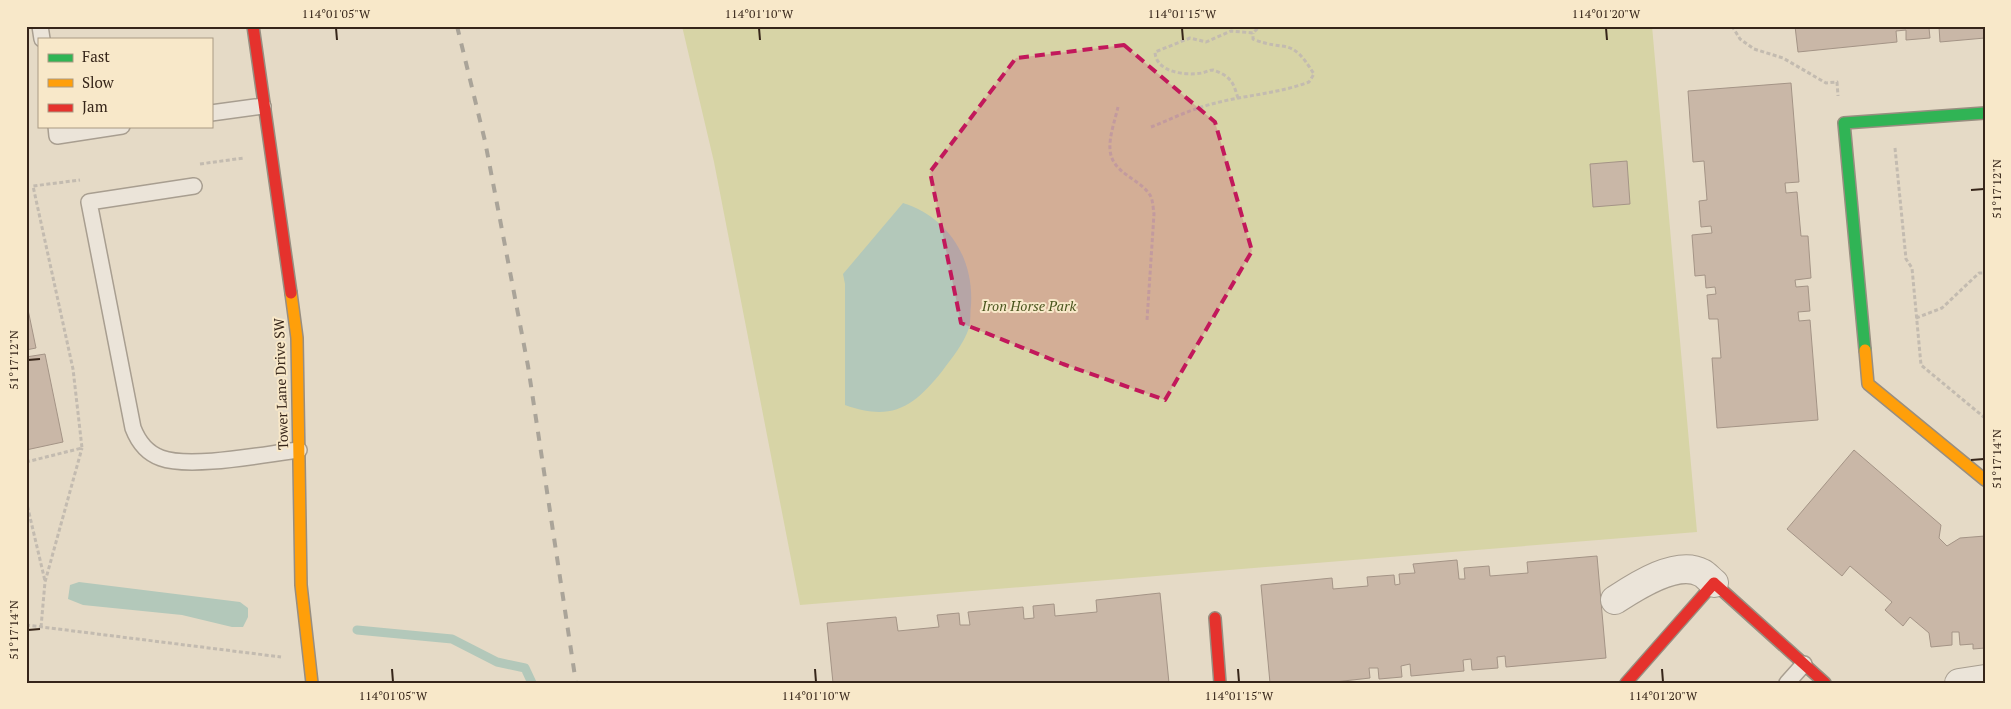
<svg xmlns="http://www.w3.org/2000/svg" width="2011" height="709" font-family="'PT Serif',serif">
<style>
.green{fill:#d7d4a6}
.water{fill:#b3c8ba}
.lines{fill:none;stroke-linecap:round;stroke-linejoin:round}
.stream{stroke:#b3c8ba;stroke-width:9}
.building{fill:#c9b7a7;stroke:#a49486}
.lane-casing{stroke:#a89e90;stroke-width:18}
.street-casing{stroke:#a89e90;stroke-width:30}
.fast-casing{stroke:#988e80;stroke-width:14}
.slow-casing{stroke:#988e80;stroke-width:14}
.jam-casing{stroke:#988e80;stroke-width:14}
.path{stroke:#c3bbb0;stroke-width:3;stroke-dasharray:4 2.5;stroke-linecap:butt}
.lane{stroke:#ebe4d9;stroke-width:15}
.street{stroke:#ebe4d9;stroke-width:28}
.fast{stroke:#30b455;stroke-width:11}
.slow{stroke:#ff9f0a;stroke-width:11}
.jam{stroke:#e5322d;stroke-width:11}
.rail{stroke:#aaa499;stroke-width:4;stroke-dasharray:9 9;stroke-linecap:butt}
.marked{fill:#c2185b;fill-opacity:0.2;stroke:#c2185b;stroke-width:4;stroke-dasharray:10 6;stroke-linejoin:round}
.ticks{fill:none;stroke:#362519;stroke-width:2}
.labels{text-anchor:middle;stroke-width:4;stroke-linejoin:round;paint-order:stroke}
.park-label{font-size:14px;font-style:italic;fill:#4a551e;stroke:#f8e8c9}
.street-label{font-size:14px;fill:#362519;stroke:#f8e8c9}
.neatline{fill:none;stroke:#362519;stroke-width:2}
.ticks-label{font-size:12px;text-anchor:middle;fill:#362519}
</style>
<rect width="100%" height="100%" fill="#e5dac6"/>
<path class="green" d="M682,26H1652L1697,532L800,605L714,162Z"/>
<path class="water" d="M903,203C948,217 974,258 971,305C970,312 971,321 969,328C964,343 952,358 943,370C914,407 892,422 845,405V284L843,274Z
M79,582L240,602L248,608V617L243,627H232L182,615L83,605L68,599L70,585Z"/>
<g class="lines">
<path class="stream" d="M357,630L452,639L497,662L525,668L532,683"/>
</g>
<path class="building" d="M1795,26H1985V38L1940,42L1939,27L1929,28L1930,38L1906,40V30L1896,31L1897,42L1798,52Z
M1791,83L1799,182L1785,183L1786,193L1797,192L1801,236H1808L1811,278L1795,280L1796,287L1808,286L1810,311L1798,312L1799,321L1810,320L1818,420L1717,428L1712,358H1721L1718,319H1709L1707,295L1716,294L1715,287L1706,288L1705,275L1695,276L1692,235L1712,233L1711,226L1701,227L1699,201L1707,200L1704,161L1693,162L1688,91Z
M1627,161L1630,204L1593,207L1590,164Z
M26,300L36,348L26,350Z
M45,354L63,442L26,450V357Z
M1854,450L1941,525L1939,538L1947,546L1960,538L1985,536V648L1973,649V644L1960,645L1959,632H1952V645L1931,647L1929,633L1910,617L1903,626L1885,610L1892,602L1850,566L1842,576L1787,529Z
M1597,556L1606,658L1506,667L1505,656L1497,657L1498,668L1472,670L1471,659L1463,660L1464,671L1411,676L1410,664L1401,666L1402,677L1379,679L1378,668H1369L1370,678L1326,683H1270L1261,585L1332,578L1333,589L1368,586L1367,577L1394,575L1395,585L1400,584L1399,574L1415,573L1413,564L1457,560L1459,579H1465L1464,568L1489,566L1490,576L1528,573L1527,562Z
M1160,593L1169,683H833L827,623L896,617L898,631L939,627L937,615L959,613L960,625H970L968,612L1023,607L1024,619L1034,618L1033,606L1054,604L1055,616L1097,612L1096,600Z"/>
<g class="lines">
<defs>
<path id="lane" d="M40,26L42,39
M211,113L263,106
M56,126L57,136L122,126
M194,186L89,202L133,428C138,441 147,453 161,458C191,469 265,454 299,450
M1787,683L1804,664"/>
<path id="street" d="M1615,600C1635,587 1677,559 1702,573C1706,575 1710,580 1714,583
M1959,683L1985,679"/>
<path id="fast" d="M1865,350L1844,123L1985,113"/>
<path id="slow" d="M291,293L297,338L301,585L312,683
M1865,350L1868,384L1985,480"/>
<path id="jam" d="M253,26L291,293
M1215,618L1220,683
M1626,683L1714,583L1825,683"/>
</defs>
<use href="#lane" class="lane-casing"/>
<use href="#street" class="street-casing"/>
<use href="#fast" class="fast-casing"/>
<use href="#slow" class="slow-casing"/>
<use href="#jam" class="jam-casing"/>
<path class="path" d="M1732,26L1740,39L1754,49L1783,58L1826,83L1837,82L1838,96
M1238,98C1236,92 1234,84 1230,80C1226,75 1219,72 1213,70C1209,70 1206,72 1202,73C1184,76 1156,72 1155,52L1190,38L1206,42L1231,31L1253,33L1260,26
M1118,107C1115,120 1109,137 1110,149C1111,173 1139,178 1150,195C1153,200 1153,208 1154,214L1147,320
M1151,127C1169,120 1187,111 1205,106C1240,95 1274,95 1309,82L1314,74C1290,35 1287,53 1253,39V33
M1895,148L1906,259L1912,268L1921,365L1985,418
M200,164L244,158
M1916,318L1942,308L1979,273H1985
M26,462L82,448L73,369L33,186L80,180
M26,500L45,581
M26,625L281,657
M41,627L45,582L82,448"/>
<use href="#lane" class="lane"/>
<use href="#street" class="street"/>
<use href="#fast" class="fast"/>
<use href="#slow" class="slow"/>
<use href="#jam" class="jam"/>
<path class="rail" d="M457,26L485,141L528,366L576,683"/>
</g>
<path class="marked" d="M1124,45L1215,122L1252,251L1165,400L1063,364L961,323L930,172L1016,58Z"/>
<path class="ticks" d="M336,28L337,40M759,28L760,40M1182,28L1183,40M1606,28L1607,40M1971,190L1984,189M28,360L40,359M1971,460L1984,459M28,630L40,629M392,669L393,682M815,669L816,682M1238,669L1239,682M1662,669L1663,682"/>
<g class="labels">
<g class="park-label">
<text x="1029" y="311">Iron Horse Park</text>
</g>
<g class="street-label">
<text transform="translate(281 384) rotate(-92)" y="5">Tower Lane Drive SW</text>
</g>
</g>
<rect width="2011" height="709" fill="none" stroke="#f8e8c9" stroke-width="55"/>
<rect x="38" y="38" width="175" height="90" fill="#f8e8c9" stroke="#aa9a83"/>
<rect x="48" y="54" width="25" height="8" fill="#30b455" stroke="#aa9a83"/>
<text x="82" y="62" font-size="15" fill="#362519">Fast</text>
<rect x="48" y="79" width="25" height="8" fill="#ff9f0a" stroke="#aa9a83"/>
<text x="82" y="88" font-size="15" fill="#362519">Slow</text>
<rect x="48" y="104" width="25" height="8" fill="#e5322d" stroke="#aa9a83"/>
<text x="82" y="112" font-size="15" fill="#362519">Jam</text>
<rect x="28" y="28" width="1956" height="654" class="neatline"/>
<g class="ticks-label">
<text x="336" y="18">114°01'05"W</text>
<text x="759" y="18">114°01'10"W</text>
<text x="1182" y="18">114°01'15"W</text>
<text x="1606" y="18">114°01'20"W</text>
<text transform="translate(1997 189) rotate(-90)" y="4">51°17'12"N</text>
<text transform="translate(14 360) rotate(-90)" y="4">51°17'12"N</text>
<text transform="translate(1997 459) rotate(-90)" y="4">51°17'14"N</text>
<text transform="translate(14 630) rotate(-90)" y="4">51°17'14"N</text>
<text x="393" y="700">114°01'05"W</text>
<text x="816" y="700">114°01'10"W</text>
<text x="1239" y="700">114°01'15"W</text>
<text x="1663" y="700">114°01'20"W</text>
</g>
</svg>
